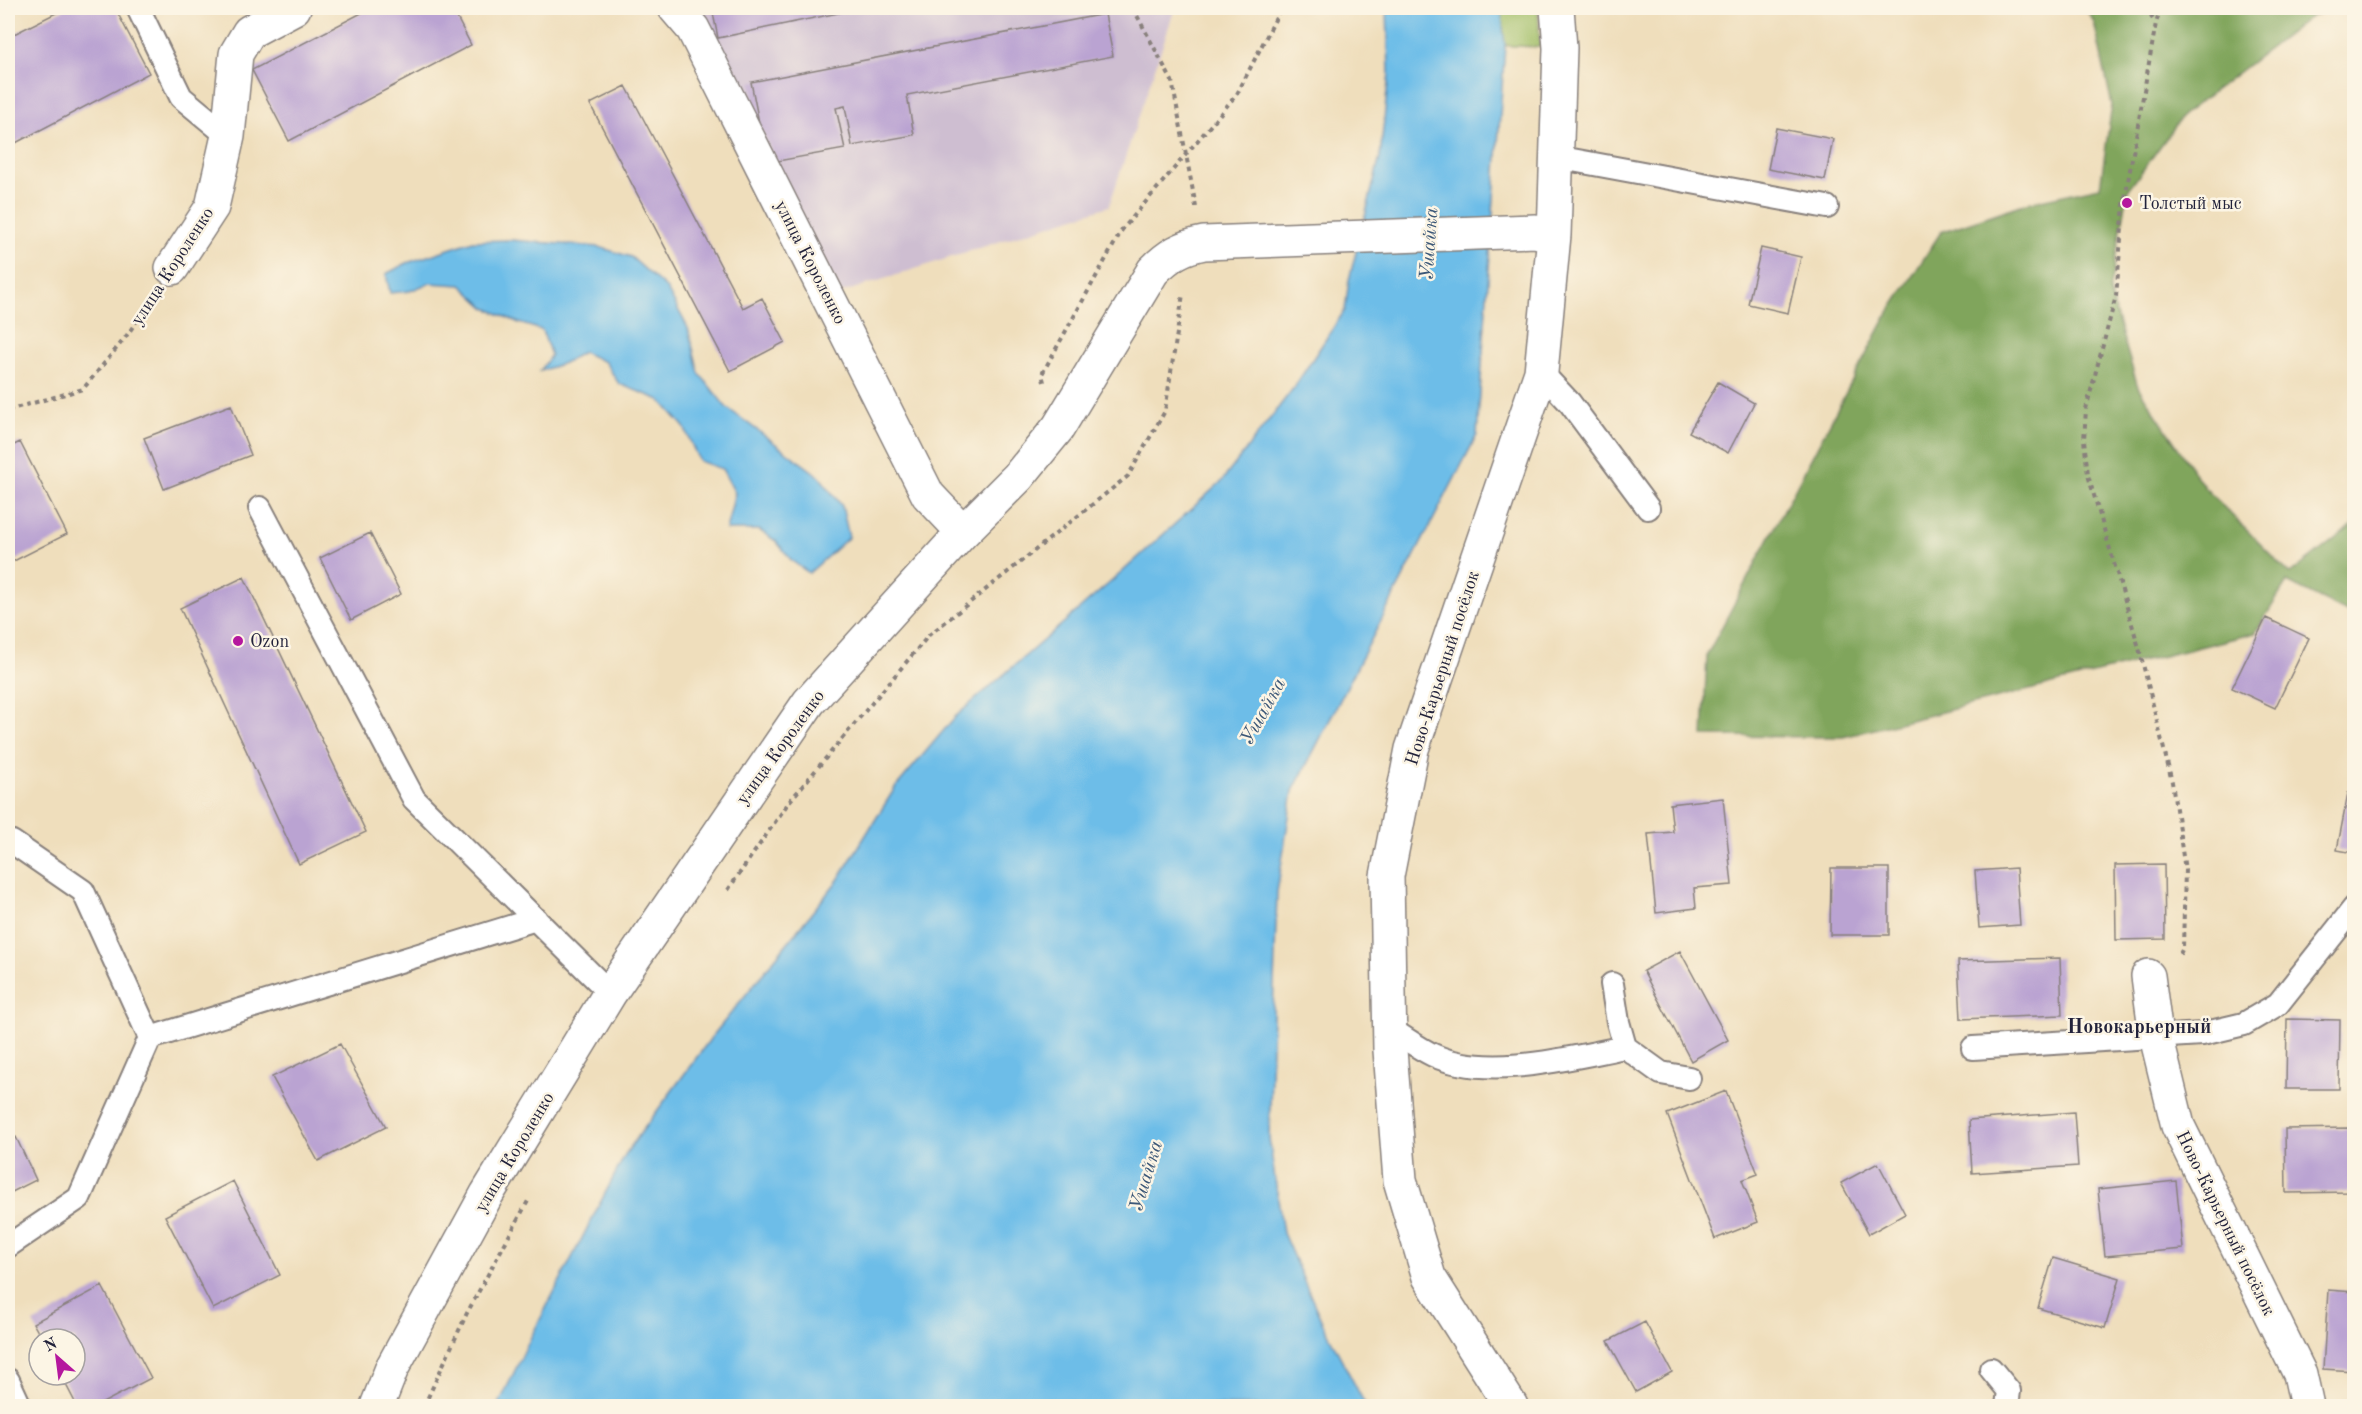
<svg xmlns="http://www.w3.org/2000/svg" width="2362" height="1414" font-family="'Old Standard TT',serif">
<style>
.industrial{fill:#cebed1}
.green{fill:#a0be66;stroke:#617050;stroke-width:1.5}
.forest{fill:#80a55b;stroke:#51644b;stroke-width:1.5}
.water{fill:#6dbde8;stroke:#487092;stroke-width:1.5}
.building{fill:#baa3d2}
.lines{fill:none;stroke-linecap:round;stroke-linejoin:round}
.lane-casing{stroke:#88807c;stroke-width:26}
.street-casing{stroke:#88807c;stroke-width:36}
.path{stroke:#88807c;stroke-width:4;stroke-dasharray:4.5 4.5;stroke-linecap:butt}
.lane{stroke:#fff;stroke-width:22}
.street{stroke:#fff;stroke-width:33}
.poi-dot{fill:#b5179e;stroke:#fcf5e5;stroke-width:2}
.labels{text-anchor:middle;stroke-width:5;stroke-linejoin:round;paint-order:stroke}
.poi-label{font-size:18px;fill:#22223b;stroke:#fcf5e5;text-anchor:start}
.street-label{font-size:18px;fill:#22223b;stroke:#fcf5e5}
.water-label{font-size:20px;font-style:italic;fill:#3c5878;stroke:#fcf5e5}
.neighbourhood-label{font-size:20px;font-weight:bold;fill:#22223b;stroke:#fcf5e5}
</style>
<rect width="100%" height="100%" fill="#fcf5e5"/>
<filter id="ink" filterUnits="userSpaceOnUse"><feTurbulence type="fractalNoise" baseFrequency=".0167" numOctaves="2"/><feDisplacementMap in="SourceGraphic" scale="12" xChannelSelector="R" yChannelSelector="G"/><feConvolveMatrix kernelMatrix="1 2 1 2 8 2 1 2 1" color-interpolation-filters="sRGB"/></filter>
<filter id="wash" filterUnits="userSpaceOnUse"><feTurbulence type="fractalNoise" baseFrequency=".008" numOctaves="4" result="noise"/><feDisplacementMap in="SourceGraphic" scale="24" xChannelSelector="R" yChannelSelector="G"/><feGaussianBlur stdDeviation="1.35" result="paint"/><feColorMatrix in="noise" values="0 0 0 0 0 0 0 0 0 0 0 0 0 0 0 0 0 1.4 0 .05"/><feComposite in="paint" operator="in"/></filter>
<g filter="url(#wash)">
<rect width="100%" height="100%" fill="#efdebc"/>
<path class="industrial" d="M683,8H1175L1109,206L841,293Z"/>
<path class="green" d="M1487,8H1538L1540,47L1492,45Z"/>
<path class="forest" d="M2085,8H2330L2309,18L2183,115L2129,189L2109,291L2138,387L2204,487L2290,574L2354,524V619L2351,614L2287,582L2255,633L1843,737L1703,736L1707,655L1886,317L1941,232L2027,203L2100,187L2112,105L2094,22Z"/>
<path class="water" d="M1387,8H1501L1505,46L1477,435L1293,791L1277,892L1269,1138L1283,1233L1322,1322L1366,1406H498L531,1337L626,1153L711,1038L838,880L895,788L955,717L1121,573L1222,481L1295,386L1345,310L1349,280L1380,157L1389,73Z
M511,240L599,247L631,257L667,289L688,328L699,373L726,407L819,476L842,506L849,537L809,573L792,561L776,541L759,530H726L735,493L722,469L699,461L684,427L660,400L619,384L605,362L583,352L564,363L540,371L551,355L542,330L519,323L486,308L461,285L429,283L410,291L390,293L386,274L407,263L473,241Z"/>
<g id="blocks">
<path class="building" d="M66,8H115L149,73L8,147V37Z
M371,8H452L471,45L289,141L252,70Z
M712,8H858V9L718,38Z
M1105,14L1113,56L907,95L914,135L852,146L845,106L836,108L845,149L778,161L759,123L751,82Z
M626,86L743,308L762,298L785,342L730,371L590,104Z
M1776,128L1833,139L1825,180L1768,169Z
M1761,248L1801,257L1788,313L1748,304Z
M1718,382L1754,403L1728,453L1689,432Z
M231,405L251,455L164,489L144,438Z
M20,442L67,534L8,564V448Z
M370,533L401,594L351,620L320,558Z
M244,577L366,832L299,864L180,608Z
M2266,618L2309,638L2275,708L2232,688Z
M2348,793L2354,794V853L2337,850Z
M1723,798L1732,885L1694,888L1696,908L1656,913L1648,834L1673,832L1670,804Z
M2164,864L2165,939L2116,940L2115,865Z
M1831,868H1889V935H1830Z
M2016,868L2020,925L1979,928L1975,871Z
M1680,951L1728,1040L1691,1061L1643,971Z
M2060,958L2062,1015L1961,1019L1958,961Z
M2287,1019L2340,1020L2339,1089H2286Z
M340,1044L386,1127L318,1161L272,1077Z
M1726,1091L1758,1174L1742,1180L1758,1222L1715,1239L1667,1114Z
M2074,1112L2078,1166L1972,1173L1969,1120Z
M2351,1128L2352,1192L2286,1193L2285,1129Z
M16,1137L36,1180L8,1194V1141Z
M1878,1163L1905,1214L1869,1234L1841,1183Z
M233,1181L280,1275L213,1309L165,1216Z
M2176,1181L2183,1249L2105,1256L2098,1189Z
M2053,1258L2120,1278L2105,1328L2038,1308Z
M102,1286L151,1378L97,1406H77L61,1375H75V1339H42L33,1323Z
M2328,1290L2354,1292V1371L2323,1369Z
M1645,1322L1672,1372L1636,1392L1608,1341Z"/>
</g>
</g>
<g filter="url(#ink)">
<use href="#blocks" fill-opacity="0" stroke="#88807c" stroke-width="1.5"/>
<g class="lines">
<defs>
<path id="lane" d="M138,8L181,97L228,136
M1556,157L1827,207
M1541,372L1570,403L1648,508
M260,508L414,799L610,993
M8,844L12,842L83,891L150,1038L536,919
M1612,984L1618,1022L1625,1047L1661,1073L1689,1078
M1390,1029C1404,1037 1418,1048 1433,1055C1487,1080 1570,1058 1625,1047
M1973,1048L2202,1034L2244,1024L2278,1004L2354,908
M8,1246L79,1198L150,1038
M1991,1369L2009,1391L2007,1406
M8,1380L20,1406"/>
<path id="street" d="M675,8L693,29L928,495L963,532
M172,268L212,207L228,136L236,54L249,32L294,8
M2148,976L2156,1036L2178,1126L2300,1374L2307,1406
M377,1406L392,1368L487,1194L610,993L809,702L963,532L1018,477L1058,428L1153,271C1169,255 1182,247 1204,243L1535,231L1554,235
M1511,1406L1429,1277L1400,1180L1390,1050L1387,876L1412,749L1541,372L1554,235L1560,48L1557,8"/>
</defs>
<use href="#lane" class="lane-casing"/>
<use href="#street" class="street-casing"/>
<path class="path" d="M1133,8L1172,81L1196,207
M2145,8L2155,22
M2161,8L2156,23L2124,204L2116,296L2086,409L2084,440L2088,475L2139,648L2172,782L2185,870L2183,948L2178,958
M1044,382L1042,374L1122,230L1237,94L1281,8
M8,410L83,389L125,338L153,297
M728,890L789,802L929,635L1128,476L1165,411L1183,294
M424,1406L467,1313L528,1201"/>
<use href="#lane" class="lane"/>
<use href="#street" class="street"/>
</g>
</g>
<g class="poi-dot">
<circle cx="2127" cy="203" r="6"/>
<circle cx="238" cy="641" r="6"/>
</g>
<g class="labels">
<g class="poi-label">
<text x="2139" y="209">Толстый мыс</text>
<text x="250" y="647">Ozon</text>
</g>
<g class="street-label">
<text transform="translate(811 262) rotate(63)" y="6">улица Короленко</text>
<text transform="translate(172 266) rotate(-57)" y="6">улица Короленко</text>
<text transform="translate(1442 668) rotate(-72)" y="6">Ново-Карьерный посёлок</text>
<text transform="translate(780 747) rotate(-54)" y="6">улица Короленко</text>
<text transform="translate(514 1152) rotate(-59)" y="6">улица Короленко</text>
<text transform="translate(2226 1223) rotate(64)" y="6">Ново-Карьерный посёлок</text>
</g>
<g class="water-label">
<text transform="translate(1428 244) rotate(-86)" y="7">Ушайка</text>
<text transform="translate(1262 711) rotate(-61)" y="7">Ушайка</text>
<text transform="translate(1145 1176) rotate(-73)" y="7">Ушайка</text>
</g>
<g class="neighbourhood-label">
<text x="2139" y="1033">Новокарьерный</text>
</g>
</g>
<rect width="2362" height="1414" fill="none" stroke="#fcf5e5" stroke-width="30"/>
<g transform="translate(57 1357) rotate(332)"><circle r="28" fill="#fcf5e5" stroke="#a5a1a1" stroke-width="1.5"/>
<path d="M0-4.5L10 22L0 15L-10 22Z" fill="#b5179e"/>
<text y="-9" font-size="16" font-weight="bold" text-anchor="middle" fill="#22223b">N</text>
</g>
</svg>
